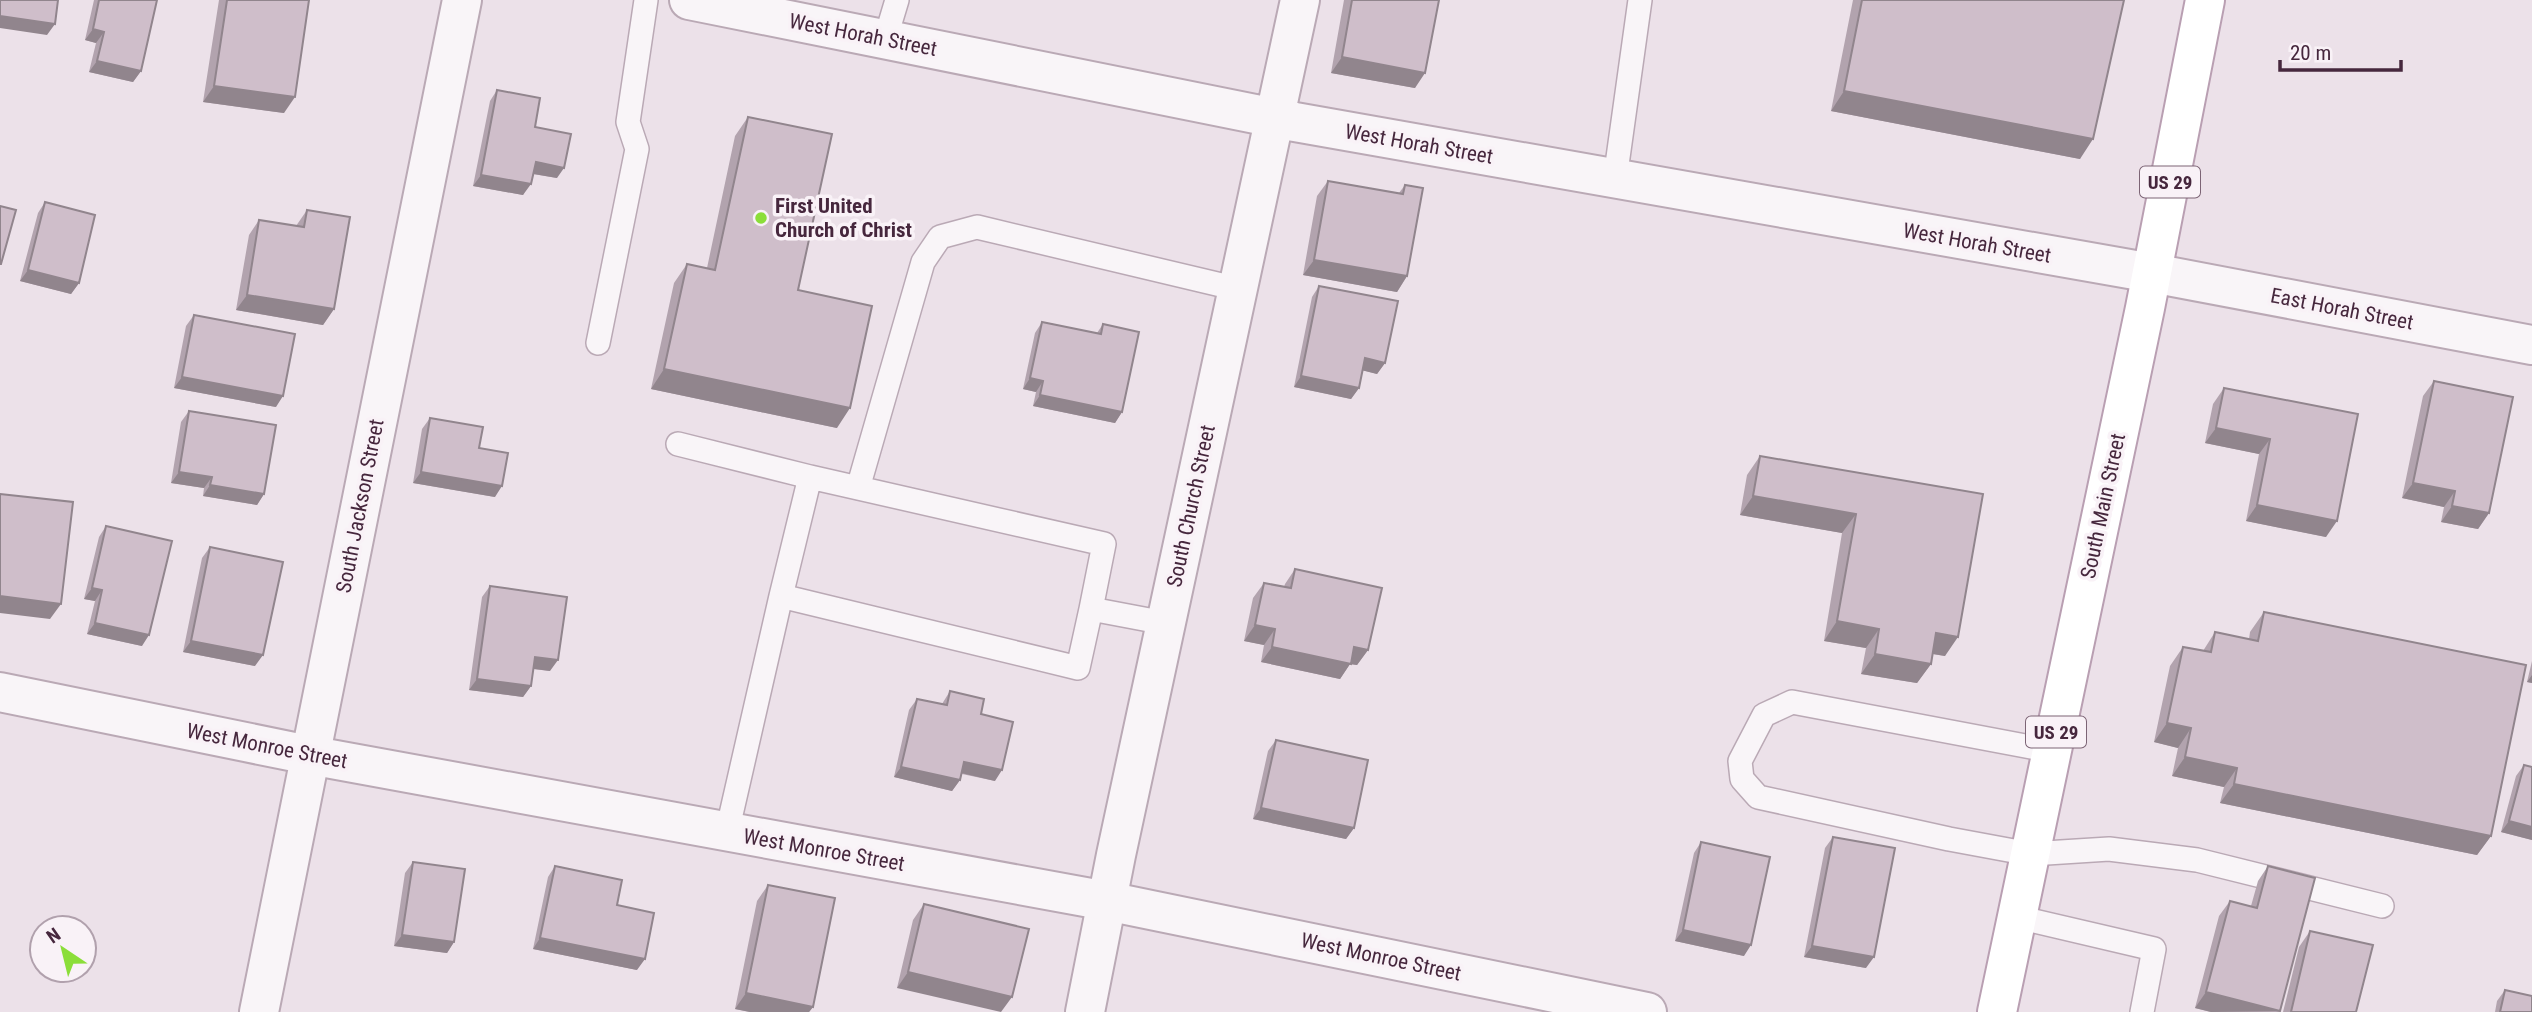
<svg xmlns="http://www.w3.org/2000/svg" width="2532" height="1012" font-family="'Roboto Condensed',sans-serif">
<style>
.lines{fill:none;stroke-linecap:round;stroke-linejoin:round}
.service-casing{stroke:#baa9b5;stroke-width:26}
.minor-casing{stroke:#baa9b5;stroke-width:42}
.tertiary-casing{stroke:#baa9b5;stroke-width:42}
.primary-casing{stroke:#b99fb2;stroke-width:42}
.service{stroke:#f9f5f8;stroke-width:23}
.minor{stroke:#f9f5f8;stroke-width:38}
.tertiary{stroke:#f9f5f8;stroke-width:38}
.primary{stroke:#fff;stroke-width:38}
.wall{fill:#b2a3ae}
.shaded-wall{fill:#91858d}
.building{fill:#cfbeca;stroke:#91858d;stroke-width:2}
.poi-dot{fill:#8bde39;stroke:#f9f2f7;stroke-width:2.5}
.labels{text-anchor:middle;stroke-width:7;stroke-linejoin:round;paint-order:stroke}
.shield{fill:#f9f2f7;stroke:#7c6475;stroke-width:2}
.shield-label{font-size:19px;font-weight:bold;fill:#46273d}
.street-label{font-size:21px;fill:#46273d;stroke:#f9f2f7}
.poi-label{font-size:21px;font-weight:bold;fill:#46273d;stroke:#f9f2f7;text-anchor:start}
</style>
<rect width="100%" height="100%" fill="#ece1e9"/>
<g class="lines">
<defs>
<path id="service" d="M885,40L897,0
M1615,179L1640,0
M598,343L637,149L628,122L646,0
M678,444L810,477
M858,488L923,262L940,237L977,227L1238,289
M781,596L810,477L1104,544L1091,609
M2052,751L1792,702L1764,715L1740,761L1742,779L1758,797L1949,839L2030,854L2109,849L2197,860L2382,906
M727,832L781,596L1078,668L1091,609L1165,623
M2017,917L2154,949L2142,1012"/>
<path id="minor" d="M689,0L1295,122L2152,273L2532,345
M259,1012L462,0
M1085,1012L1116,855L1300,0"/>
<path id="tertiary" d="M0,692L309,755L1107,901L1647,1012"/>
<path id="primary" d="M1997,1012L2145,308L2205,0"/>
</defs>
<use href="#service" class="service-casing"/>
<use href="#minor" class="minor-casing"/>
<use href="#tertiary" class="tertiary-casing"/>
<use href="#primary" class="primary-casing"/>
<use href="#service" class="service"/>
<use href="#minor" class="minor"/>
<use href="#tertiary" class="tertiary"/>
<use href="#primary" class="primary"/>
</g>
<path class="wall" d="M94,0H157L141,71L133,82L89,72L96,43L85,40Z
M219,0H309L284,113L203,102Z
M1344,0H1439L1415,88L1331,73Z
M1853,0H2124L2080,159L1831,111Z
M497,90L535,127L557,178L533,174L523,195L473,186L490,101Z
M748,117L798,290L837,428L651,389L674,283L687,264L707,268L735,136Z
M1328,181L1399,193L1405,185L1407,276L1397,292L1303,275L1317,196Z
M45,202L79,283L71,294L20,281L38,213Z
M307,210L334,309L323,325L236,310L249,235L259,220L296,226Z
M1319,286L1385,363L1377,374L1362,370L1359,388L1351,399L1294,387L1312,297Z
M194,315L276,407L174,388L186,326Z
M1042,322L1097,333L1103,324L1122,412L1115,423L1033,406L1036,392L1023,389L1035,333Z
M2434,381L2489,513L2478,529L2441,522L2444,507L2402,498L2423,396Z
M2224,388L2358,414L2326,537L2246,521L2259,454L2205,443L2213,404Z
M189,411L264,494L257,505L203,496L204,488L171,483L181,422Z
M430,418L479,448L495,497L413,483L422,429Z
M1760,456L1983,494L1945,656L1932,654L1931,664L1917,683L1861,674L1866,648L1824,641L1842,533L1740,515L1747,475Z
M106,526L142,646L87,634L95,601L84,599L99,537Z
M210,547L255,666L183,652L202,558Z
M1295,569L1368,650L1357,665L1350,664L1340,679L1261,662L1264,645L1244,641L1253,598L1264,583L1284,587L1285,584Z
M490,586L550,671L533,669L531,686L523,697L469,690L482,597Z
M2264,612L2491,836L2477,855L2220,803L2224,787L2172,776L2178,748L2154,742L2170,666L2183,647L2203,651L2215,632L2249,639L2250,632Z
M2532,661V683L2527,682Z
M950,691L981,714L995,781L962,774L960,780L952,791L894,777L909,710L917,699L942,704Z
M1276,740L1354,828L1346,839L1253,819L1268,751Z
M2524,765L2532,840L2501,832L2516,776Z
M1833,837L1866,968L1804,957L1825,848Z
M1701,842L1744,956L1675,941L1694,853Z
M413,862L454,942L447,953L394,946L405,873Z
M555,866L637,970L533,949L548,877Z
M2268,866L2315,878L2280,1012H2211L2195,1008L2219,916L2230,901L2251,906L2258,881Z
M768,885L813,1007L809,1012H750L735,1009L757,901Z
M924,904L1012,997L897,988L913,920Z
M2310,931L2356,1012H2283L2299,947Z
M2505,990L2532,1012H2495L2497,1001Z"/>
<path class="shaded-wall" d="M0,16L55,24L47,35L0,28Z
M93,29L104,32L96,43L85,40Z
M1342,57L1425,73L1415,88L1331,73Z
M97,61L141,71L133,82L89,72Z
M214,86L295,97L284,113L203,102Z
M1844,91L2093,139L2080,159L1831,111Z
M536,162L564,168L557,178L528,173Z
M481,175L531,184L523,195L473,186Z
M1314,260L1407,276L1397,292L1303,275Z
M28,270L79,283L71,294L20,281Z
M247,295L334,309L323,325L236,310Z
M1365,358L1385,363L1377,374L1357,369Z
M664,369L850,408L837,428L651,389Z
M1301,376L1359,388L1351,399L1294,387Z
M182,377L283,396L276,407L174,388Z
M1030,378L1043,381L1036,392L1023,389Z
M1040,395L1122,412L1115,423L1033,406Z
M2216,428L2270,439L2259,454L2205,443Z
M179,472L212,477L204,488L171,483Z
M421,472L502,486L495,497L413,483Z
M2413,483L2455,491L2444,507L2402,498Z
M210,485L264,494L257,505L203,496Z
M1753,496L1856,514L1842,533L1740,515Z
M2257,505L2337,521L2326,537L2246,521Z
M2452,506L2489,513L2478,529L2441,522Z
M92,588L102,590L95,601L84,599Z
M0,596L61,604L50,619L0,613Z
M1837,621L1879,629L1866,648L1824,641Z
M95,623L149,635L142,646L87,634Z
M1255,625L1275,629L1264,645L1244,641Z
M1936,633L1958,637L1945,656L1922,652Z
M191,641L263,655L255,666L183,652Z
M1272,647H1354L1368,650L1357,665L1350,664L1340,679L1261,662Z
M1875,654L1931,664L1917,683L1861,674Z
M535,657L558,660L550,671L527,668Z
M2532,675V683L2527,682Z
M477,679L531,686L523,697L469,690Z
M2167,723L2191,728L2178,748L2154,742Z
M2185,757L2237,768L2224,787L2172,776Z
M964,762L1002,770L995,781L957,772Z
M901,767L960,780L952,791L894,777Z
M2234,784L2491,836L2477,855L2220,803Z
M1261,808L1354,828L1346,839L1253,819Z
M2509,821L2532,827V840L2501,832Z
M1683,930L1751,945L1744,956L1675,941Z
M402,935L454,942L447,953L394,946Z
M540,938L645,959L637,970L533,949Z
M1812,946L1874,957L1866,968L1804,957Z
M908,972L1012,997L1001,1012L897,988Z
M2206,992L2280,1011L2211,1012L2195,1008Z
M746,993L813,1007L809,1012H750L735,1009Z"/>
<path class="building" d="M0,0H58L55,24L0,16Z
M99,0H157L141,71L97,61L104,32L93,29Z
M227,0H309L295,97L214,86Z
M1352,0H1439L1425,73L1342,57Z
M1862,0H2124L2093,139L1844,91Z
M497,90L540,98L535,127L571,134L564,168L536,162L531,184L481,175Z
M748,117L832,134L798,290L872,306L850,408L664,369L687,264L715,270Z
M1328,181L1403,194L1405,185L1423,188L1407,276L1314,260Z
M45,202L95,215L79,283L28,270Z
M0,206L16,210L1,264H0Z
M307,210L350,217L334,309L247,295L259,220L304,227Z
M1319,286L1398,301L1385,363L1365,358L1359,388L1301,376Z
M194,315L295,334L283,396L182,377Z
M1042,322L1101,334L1103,324L1139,332L1122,412L1040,395L1043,381L1030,378Z
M2434,381L2513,397L2489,513L2452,506L2455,491L2413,483Z
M2224,388L2358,414L2337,521L2257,505L2270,439L2216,428Z
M189,411L276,425L264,494L210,485L212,477L179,472Z
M430,418L483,427L479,448L508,453L502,486L421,472Z
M1760,456L1983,494L1958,637L1936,633L1931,664L1875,654L1879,629L1837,621L1856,514L1753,496Z
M0,494L73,502L61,604L0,596Z
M106,526L172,541L149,635L95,623L102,590L92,588Z
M210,547L283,562L263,655L191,641Z
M1295,569L1382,588L1368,650L1354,647L1351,664L1272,647L1275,629L1255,625L1264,583L1291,588Z
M490,586L567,597L558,660L535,657L531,686L477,679Z
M2264,612L2526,665L2491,836L2234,784L2237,768L2185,757L2191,728L2167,723L2183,647L2211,652L2215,632L2258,641Z
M950,691L984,699L981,714L1013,722L1002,770L964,762L960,780L901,767L917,699L947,705Z
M1276,740L1368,760L1354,828L1261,808Z
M2524,765L2532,767V827L2509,821Z
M1833,837L1895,848L1874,957L1812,946Z
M1701,842L1770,857L1751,945L1683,930Z
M413,862L465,869L454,942L402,935Z
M555,866L622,880L617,905L654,913L645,959L540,938Z
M2268,866L2315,878L2280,1011L2206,992L2230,901L2257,908Z
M768,885L835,898L813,1007L746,993Z
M924,904L1029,929L1012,997L908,972Z
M2310,931L2373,945L2356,1012H2291Z
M2505,990L2532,996V1012H2500Z"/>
<circle class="poi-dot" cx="761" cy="218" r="7"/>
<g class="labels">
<g class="shield">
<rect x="2140" y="166.5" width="60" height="31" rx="5"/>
<rect x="2026" y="716.5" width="60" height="31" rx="5"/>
</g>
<g class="shield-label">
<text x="2170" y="189">US 29</text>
<text x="2056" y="739">US 29</text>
</g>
<g class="street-label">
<text transform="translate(863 35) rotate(11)" y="7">West Horah Street</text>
<text transform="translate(1419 144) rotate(10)" y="7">West Horah Street</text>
<text transform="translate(1977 243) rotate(10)" y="7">West Horah Street</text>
<text transform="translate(2342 309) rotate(11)" y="7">East Horah Street</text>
<text transform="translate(360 506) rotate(-79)" y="7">South Jackson Street</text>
<text transform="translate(1191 506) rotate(-78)" y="7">South Church Street</text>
<text transform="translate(2103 506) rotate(-78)" y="7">South Main Street</text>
<text transform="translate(267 746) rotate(11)" y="7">West Monroe Street</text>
<text transform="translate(824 850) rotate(10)" y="7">West Monroe Street</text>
<text transform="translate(1381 957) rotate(12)" y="7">West Monroe Street</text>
</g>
<g class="poi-label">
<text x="775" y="213">First United<tspan x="775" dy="24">Church of Christ</tspan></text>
</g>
</g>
<g transform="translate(63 949) rotate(325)"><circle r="33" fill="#f9f2f7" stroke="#b1a1ad" stroke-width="2"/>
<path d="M0-5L12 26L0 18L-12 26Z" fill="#8bde39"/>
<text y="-10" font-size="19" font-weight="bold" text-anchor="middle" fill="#46273d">N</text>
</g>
<path d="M2280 60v10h121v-10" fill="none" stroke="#46273d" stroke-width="3.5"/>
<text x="2290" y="60" font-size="21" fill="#46273d" stroke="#f9f2f7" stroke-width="5" paint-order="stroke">20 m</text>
</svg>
